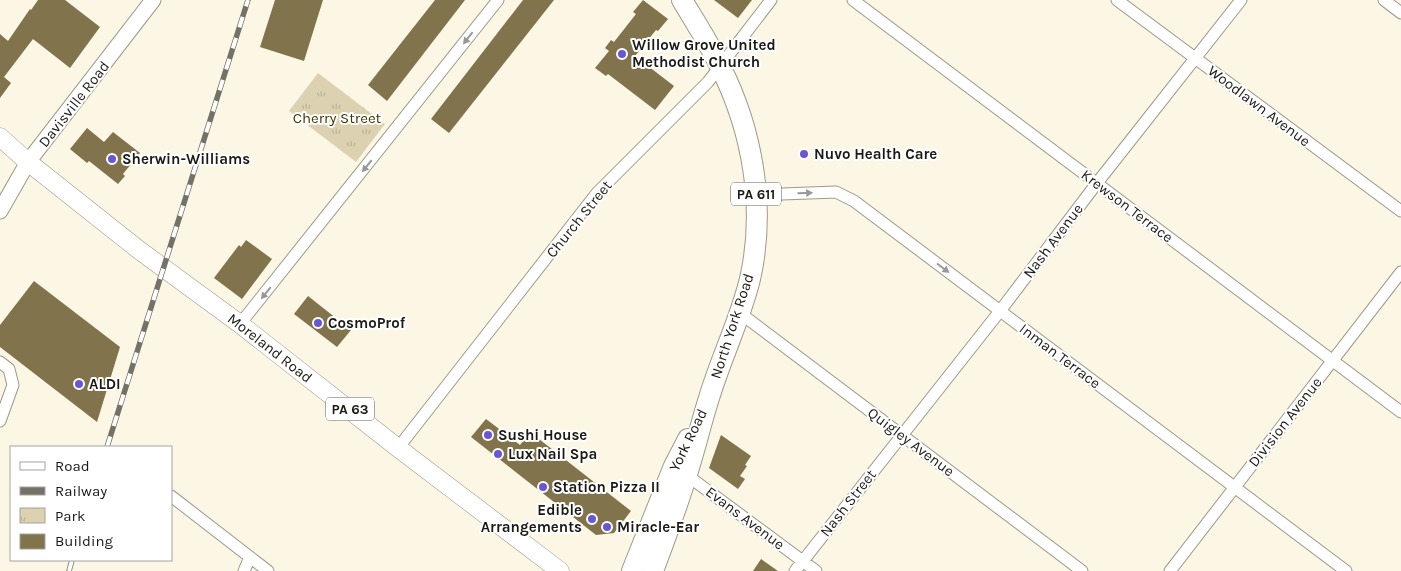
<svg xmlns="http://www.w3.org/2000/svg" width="1401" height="571" font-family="Karla,sans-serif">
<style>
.park{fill:url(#park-tufts)}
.building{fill:#81734c}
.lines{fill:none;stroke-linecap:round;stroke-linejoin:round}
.street-casing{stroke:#9e9989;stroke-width:13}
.secondary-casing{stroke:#9e9989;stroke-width:17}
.primary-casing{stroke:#9e9989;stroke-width:19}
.highway-casing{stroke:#9e9989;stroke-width:22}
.street{stroke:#fff;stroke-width:11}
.secondary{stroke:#fff;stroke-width:15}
.primary{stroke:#fff;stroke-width:18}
.highway{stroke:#fff;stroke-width:20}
.rail-casing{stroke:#757167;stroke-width:5.5}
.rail{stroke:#fff;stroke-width:4;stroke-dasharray:11;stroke-linecap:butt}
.oneway{fill:#989895}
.poi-dot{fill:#6758d1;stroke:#fff;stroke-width:2}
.labels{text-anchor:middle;stroke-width:4;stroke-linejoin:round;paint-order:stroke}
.shield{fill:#fff;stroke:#5f5e5a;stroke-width:1}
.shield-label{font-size:14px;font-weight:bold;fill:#1b1913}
.poi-label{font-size:15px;font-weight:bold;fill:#1b1913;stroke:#fff;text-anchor:start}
.street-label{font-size:15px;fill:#1b1913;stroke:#fff}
.park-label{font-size:15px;fill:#433400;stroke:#fff}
</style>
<defs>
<pattern id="park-tufts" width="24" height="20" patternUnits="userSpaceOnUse" patternTransform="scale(1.25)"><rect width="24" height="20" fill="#dcd1b0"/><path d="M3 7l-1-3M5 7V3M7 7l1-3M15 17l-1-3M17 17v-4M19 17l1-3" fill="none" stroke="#bcb396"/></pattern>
</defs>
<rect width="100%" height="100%" fill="#fcf6e5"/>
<path class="park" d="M318,73L385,124L356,162L289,111Z"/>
<path class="building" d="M38,0H65L100,27L70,68L33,39L4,77L11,83L0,98V34L8,41L30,9L31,10Z
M275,0H323L304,61L260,47Z
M435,0H465L387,101L368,85Z
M523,0H554L449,133L431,119Z
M643,0L668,19L658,31L656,30L635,56L674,86L655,110L608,74L606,76L595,68L609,51L605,48L611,40L614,42L636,14L633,12Z
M714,0H752L738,18Z
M87,128L104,142L113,132L140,153L123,174L125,176L118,184L89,161L87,163L70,149Z
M246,240L272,259L242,299L214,278L239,245L241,247Z
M34,281L120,347L97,422L0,347V325Z
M308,296L351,330L337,347L294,314Z
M486,419L520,445L530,432L631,511L614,533L596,535L471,437Z
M721,435L751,456L745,465L747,466L740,476L745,479L738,489L709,468Z
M761,559L778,571H753Z"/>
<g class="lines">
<defs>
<path id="street" d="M853,0L1401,412
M1117,0L1401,211
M1384,0L1401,13
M756,195L836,192L854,201L1346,571
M740,313L1082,571
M240,324L498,0
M0,362L9,369L13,385L0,421
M398,448L597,193L708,82L771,0
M684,473L816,571
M171,496L268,571
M244,571L250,557
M795,571L1000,311L1097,183L1241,0
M1170,571L1401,272"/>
<path id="secondary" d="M0,211L28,162L153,0"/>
<path id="primary" d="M0,137L28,162L139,250L240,324L398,448L560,571"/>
<path id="highway" d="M632,571L674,466L688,439
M653,571C665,539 677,507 687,474C695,449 701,423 709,398C721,358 740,320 750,279C766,208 753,131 720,66C709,43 695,22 682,0"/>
</defs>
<use href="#street" class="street-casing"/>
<use href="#secondary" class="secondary-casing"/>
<use href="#primary" class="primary-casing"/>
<use href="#highway" class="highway-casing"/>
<use href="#street" class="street"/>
<use href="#secondary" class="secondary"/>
<use href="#primary" class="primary"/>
<use href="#highway" class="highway"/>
<defs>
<path id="rail" d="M107,447L248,0
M69,571L72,560"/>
</defs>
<use href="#rail" class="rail-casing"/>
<use href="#rail" class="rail"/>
</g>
<defs><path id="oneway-solid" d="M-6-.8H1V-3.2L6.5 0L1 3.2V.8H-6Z" transform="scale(1.25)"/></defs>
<g class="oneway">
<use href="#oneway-solid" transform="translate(468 38) rotate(128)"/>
<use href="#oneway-solid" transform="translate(367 166) rotate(129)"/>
<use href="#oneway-solid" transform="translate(805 193) rotate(-2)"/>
<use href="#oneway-solid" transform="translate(943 268) rotate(37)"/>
<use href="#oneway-solid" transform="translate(266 293) rotate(129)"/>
</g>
<g class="poi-dot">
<circle cx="622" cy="54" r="5"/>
<circle cx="804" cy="154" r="5"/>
<circle cx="112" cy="159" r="5"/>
<circle cx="318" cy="323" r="5"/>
<circle cx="79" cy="384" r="5"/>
<circle cx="488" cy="435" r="5"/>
<circle cx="498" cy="454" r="5"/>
<circle cx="543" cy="487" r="5"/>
<circle cx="592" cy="519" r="5"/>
<circle cx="607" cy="527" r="5"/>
</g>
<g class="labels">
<g class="shield">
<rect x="731" y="182.5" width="50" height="23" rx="4"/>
<rect x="326" y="397.5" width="48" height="23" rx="4"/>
</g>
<g class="shield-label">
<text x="756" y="199">PA 611</text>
<text x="350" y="414">PA 63</text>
</g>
<g class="poi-label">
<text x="632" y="50">Willow Grove United<tspan x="632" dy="17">Methodist Church</tspan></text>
<text x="814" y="159">Nuvo Health Care</text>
<text x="122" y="164">Sherwin-Williams</text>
<text x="328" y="328">CosmoProf</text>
<text x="89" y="389">ALDI</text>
<text x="498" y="440">Sushi House</text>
<text x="508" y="459">Lux Nail Spa</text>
<text x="553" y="492">Station Pizza II</text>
<text x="582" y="515" text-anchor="end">Edible<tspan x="582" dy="17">Arrangements</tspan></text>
<text x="617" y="532">Miracle-Ear</text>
</g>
<g class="street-label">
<text transform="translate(74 104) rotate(-52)" y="5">Davisville Road</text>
<text transform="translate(1259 106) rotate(37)" y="5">Woodlawn Avenue</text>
<text transform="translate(1127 206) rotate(37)" y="5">Krewson Terrace</text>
<text transform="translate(579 219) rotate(-51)" y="5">Church Street</text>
<text transform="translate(1053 241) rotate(-53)" y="5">Nash Avenue</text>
<text transform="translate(732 326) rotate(-72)" y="5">North York Road</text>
<text transform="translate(270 348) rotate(38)" y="5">Moreland Road</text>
<text transform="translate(1060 356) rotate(37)" y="5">Inman Terrace</text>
<text transform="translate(1285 422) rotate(-52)" y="5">Division Avenue</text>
<text transform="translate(688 440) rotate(-64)" y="5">York Road</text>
<text transform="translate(911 442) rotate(37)" y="5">Quigley Avenue</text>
<text transform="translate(848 503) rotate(-52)" y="5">Nash Street</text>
<text transform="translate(745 518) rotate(37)" y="5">Evans Avenue</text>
</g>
<g class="park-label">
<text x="337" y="123">Cherry Street</text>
</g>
</g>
<rect x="10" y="446" width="162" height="115" fill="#ffffff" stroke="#a4a3a1"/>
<rect x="20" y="462" width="25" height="8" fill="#ffffff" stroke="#a4a3a1"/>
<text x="55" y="471" font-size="15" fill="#1b1913">Road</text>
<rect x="20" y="487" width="25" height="8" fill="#757167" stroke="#a4a3a1"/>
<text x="55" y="496" font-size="15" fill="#1b1913">Railway</text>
<rect x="20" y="508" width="25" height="15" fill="url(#park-tufts)" stroke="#a4a3a1"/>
<text x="55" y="521" font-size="15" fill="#1b1913">Park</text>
<rect x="20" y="534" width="25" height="15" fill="#81734c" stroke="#a4a3a1"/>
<text x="55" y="546" font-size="15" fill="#1b1913">Building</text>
</svg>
